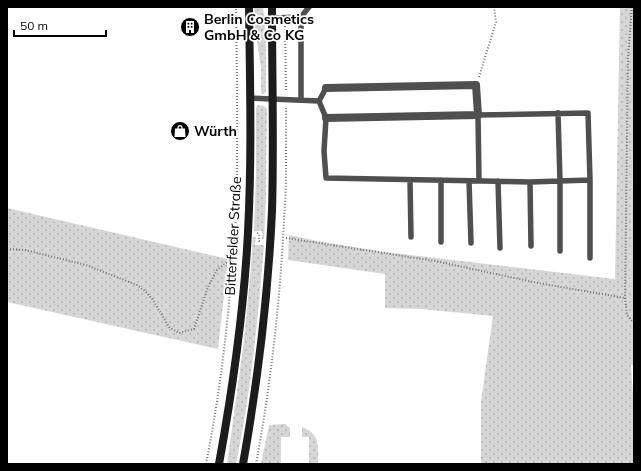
<svg xmlns="http://www.w3.org/2000/svg" width="641" height="471" font-family="Mulish,sans-serif">
<style>
.grass{fill:url(#grass-dots)}
.park{fill:#d6d6d6}
.lines{fill:none;stroke-linecap:round;stroke-linejoin:round}
.path{stroke:#717171;stroke-width:2;stroke-dasharray:1 2;stroke-linecap:butt}
.lane{stroke:#4f4f4f;stroke-width:5.5}
.street{stroke:#4f4f4f;stroke-width:8}
.secondary{stroke:#1c1c1c;stroke-width:8}
.labels{text-anchor:middle;stroke-width:3.5;stroke-linejoin:round;paint-order:stroke}
.poi-label{font-size:14px;font-weight:bold;fill:#000;stroke:#fff;text-anchor:start}
.street-label{font-size:14px;fill:#000;stroke:#fff}
</style>
<defs>
<pattern id="grass-dots" width="8" height="8" patternUnits="userSpaceOnUse"><rect width="8" height="8" fill="#d6d6d6"/><path d="M2 2h.1M6 6h.1" fill="none" stroke="#b6b6b6" stroke-width="1.8" stroke-linecap="round"/></pattern>
</defs>
<rect width="100%" height="100%" fill="#fff"/>
<path class="grass" d="M254,7H263C267,35 266,64 266,92L264,94H262L261,91V68L255,28Z
M620,7H634L633,151L630,288L634,298V365H631L634,411V464H481V401L493,316L421,309L385,308V274L288,260L289,235L317,241L385,252L615,279Z
M258,105L264,106L267,109L266,197L264,239H262V231H254L256,174V108Z
M7,208L228,259L218,349L7,302Z
M253,237H256L255,245H264C258,319 251,392 236,464H227L243,348L251,269Z
M285,424L290,428V437H281V464H261L269,425Z
M302,427C321,434 318,447 318,464H309V437H302Z"/>
<path class="park" d="M634,98V298L630,288Z"/>
<g class="lines">
<path class="path" d="M632,7L628,58L625,298L627,315L634,323
M285,26L286,92
M479,77L496,22L494,7
M257,233L259,234V241H260
M286,238L435,261L538,283L625,298
M7,249L25,250L86,265L137,285L145,291L153,300L169,327L179,333L194,329L208,287L217,270L227,262H229
M206,464C218,403 226,342 231,280C233,259 235,238 236,217C238,147 237,77 236,7
M256,464C271,383 280,302 284,220C285,204 286,188 286,172C286,151 286,129 286,108"/>
<path class="lane" d="M272,18L301,17L309,7
M250,98L319,101L326,118L324,151L326,178L530,182L590,180L588,113L478,115L479,181
M301,100V17
M319,101L326,88
M558,113L560,181V251
M410,180L411,237
M441,180V242
M469,181L471,243
M498,181L500,248
M530,182L531,246
M590,258V180"/>
<path class="street" d="M326,88L476,85L478,115L326,118"/>
<path class="secondary" d="M219,464C233,387 244,310 248,232C252,157 250,82 249,7
M243,464C258,380 268,296 272,211C274,143 272,75 272,7"/>
</g>
<defs>
<symbol id="building-disc" viewBox="-11 -11 22 22"><circle r="9.5" fill="#000" stroke="#fff"/><path d="M-4-6H4V6H1V3H-1V6H-4ZM-2.5-4.3h1.7v1.8h-1.7ZM.8-4.3h1.7v1.8H.8ZM-2.5-1h1.7V.8h-1.7ZM.8-1h1.7V.8H.8Z" fill="#fff"/></symbol>
<symbol id="shop-disc" viewBox="-11 -11 22 22"><circle r="9.5" fill="#000" stroke="#fff"/><path d="M-5-2.5h2.3a2.7 3.5 0 0 1 5.4 0H5L5.5 6h-11ZM-1.5-2.5h3a1.5 2.3 0 0 0-3 0Z" fill="#fff"/></symbol>
</defs>
<g fill-rule="evenodd">
<use href="#building-disc" x="179" y="16" width="22" height="22"/>
<use href="#shop-disc" x="169" y="120" width="22" height="22"/>
</g>
<g class="labels">
<g class="poi-label">
<text x="204" y="24">Berlin Cosmetics<tspan x="204" dy="16">GmbH &amp; Co KG</tspan></text>
<text x="194" y="136">Würth</text>
</g>
<g class="street-label">
<text transform="translate(233 236) rotate(-87)" y="5">Bitterfelder Straße</text>
</g>
</g>
<rect width="641" height="471" fill="none" stroke="#000000" stroke-width="16"/>
<path d="M14 30v6h92v-6" fill="none" stroke="#000000" stroke-width="2"/>
<text x="20" y="30" font-size="12" fill="#000000" stroke="#ffffff" stroke-width="3" paint-order="stroke">50 m</text>
</svg>
